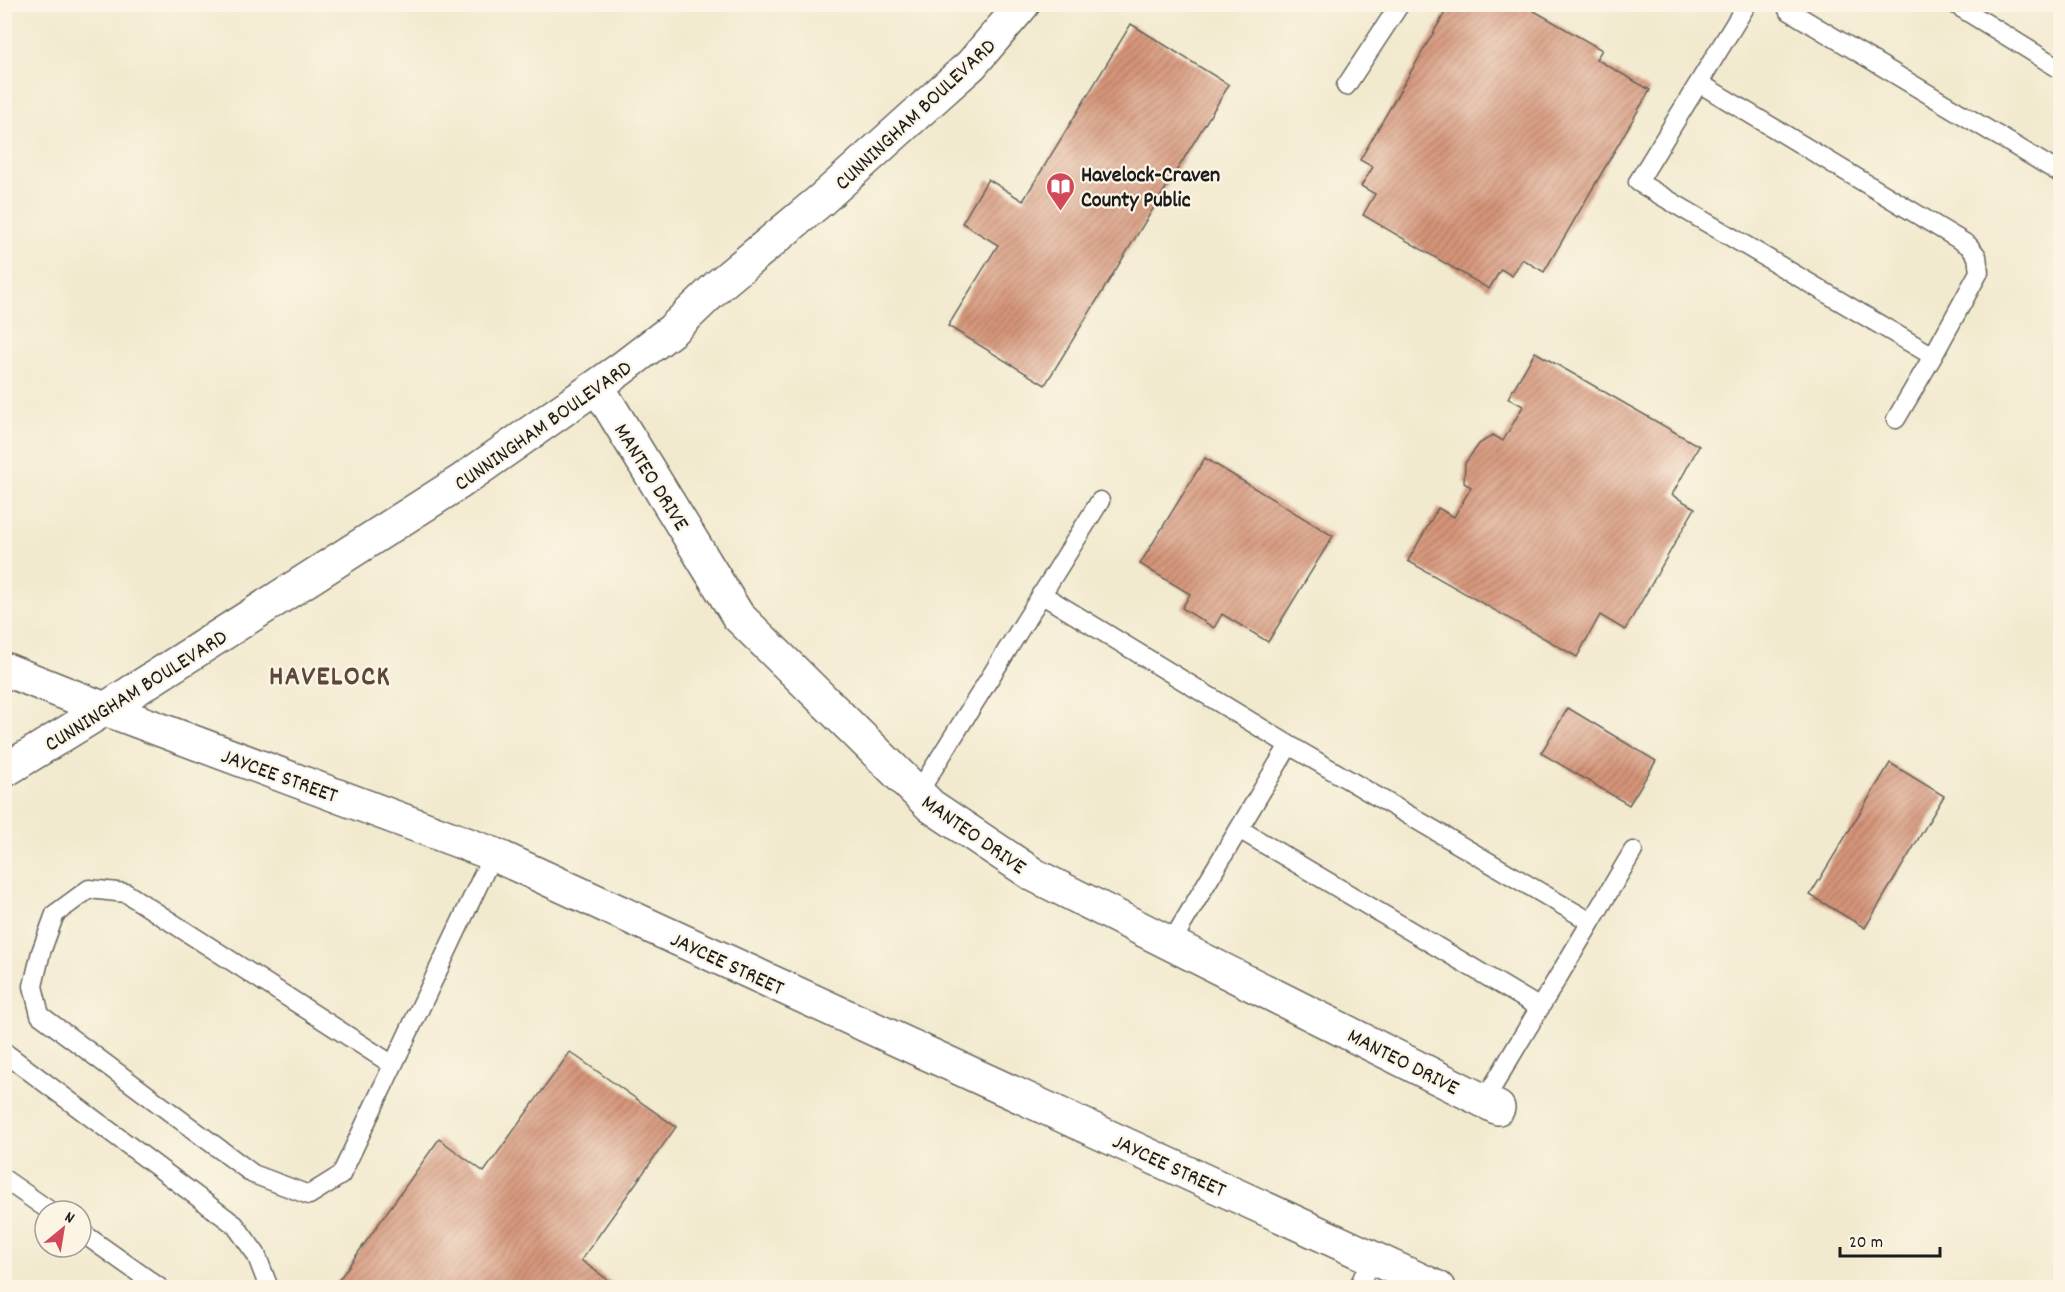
<svg xmlns="http://www.w3.org/2000/svg" width="2065" height="1292" font-family="Dekko,sans-serif">
<style>
.building{fill:url(#building-hatch)}
.lines{fill:none;stroke-linecap:round;stroke-linejoin:round}
.service-casing{stroke:#67645b;stroke-width:21}
.minor-casing{stroke:#67645b;stroke-width:36}
.service{stroke:#fff;stroke-width:18}
.minor{stroke:#fff;stroke-width:33}
.labels{text-anchor:middle;stroke-width:4.5;stroke-linejoin:round;paint-order:stroke}
.street-label{font-size:22px;fill:#1c1c1c;stroke:#fcf5e5}
.poi-label{font-size:22px;font-weight:bold;fill:#1c1c1c;stroke:#fcf5e5;text-anchor:start}
.district-label{font-size:28px;font-weight:bold;letter-spacing:1.5px;fill:#5d463d;stroke:#fcf5e5}
</style>
<defs>
<pattern id="building-hatch" width="6" height="6" patternUnits="userSpaceOnUse" patternTransform="scale(1.5)"><rect width="6" height="6" fill="#d59479"/><path d="M-1 1l2-2M0 6l6-6M5 7l2-2" fill="none" stroke="#ac7862"/></pattern>
</defs>
<rect width="100%" height="100%" fill="#fcf5e5"/>
<filter id="ink" filterUnits="userSpaceOnUse"><feTurbulence type="fractalNoise" baseFrequency=".0167" numOctaves="2"/><feDisplacementMap in="SourceGraphic" scale="12" xChannelSelector="R" yChannelSelector="G"/><feConvolveMatrix kernelMatrix="1 2 1 2 8 2 1 2 1" color-interpolation-filters="sRGB"/></filter>
<filter id="wash" filterUnits="userSpaceOnUse"><feTurbulence type="fractalNoise" baseFrequency=".008" numOctaves="4" result="noise"/><feDisplacementMap in="SourceGraphic" scale="24" xChannelSelector="R" yChannelSelector="G"/><feGaussianBlur stdDeviation="1.35" result="paint"/><feColorMatrix in="noise" values="0 0 0 0 0 0 0 0 0 0 0 0 0 0 0 0 0 1.4 0 .05"/><feComposite in="paint" operator="in"/></filter>
<g filter="url(#wash)">
<rect width="100%" height="100%" fill="#f2eacf"/>
<g id="blocks">
<path class="building" d="M1450,4H1508L1519,11L1524,5L1602,50L1596,59L1650,90L1544,272L1522,259L1512,276L1501,269L1489,289L1363,215L1375,194L1361,186L1373,167L1360,160Z
M1131,24L1229,85L1045,385L948,326L998,245L962,223L988,179L1023,201Z
M1535,352L1699,446L1672,495L1695,508L1625,630L1600,615L1577,657L1408,561L1438,508L1454,517L1471,487L1464,483L1465,463L1479,444L1493,435L1503,441L1523,406L1508,398Z
M1205,458L1333,536L1268,642L1222,614L1214,628L1182,608L1190,594L1140,564Z
M1568,708L1656,761L1629,805L1541,753Z
M1890,763L1944,796L1865,928L1810,895Z
M570,1052L676,1127L581,1260L619,1288H333L439,1139L484,1172Z"/>
</g>
</g>
<g filter="url(#ink)">
<use href="#blocks" fill-opacity="0" stroke="#67645b" stroke-width="1.5"/>
<g class="lines">
<defs>
<path id="service" d="M1786,4L1788,10L2060,173
M1955,4L2060,69
M1699,83L1968,245L1977,256L1979,272L1933,356L1638,182L1747,4
M1346,86L1400,4
M1896,419L1933,356
M1041,594L1289,745L1171,943
M1289,745L1591,922L1484,1101
M918,793L1100,501
M1239,829L1540,1008
M1591,922L1633,851
M4,1052L235,1225L256,1254L269,1288
M393,1065L126,893L89,889L55,914L41,952L33,986L40,1015L253,1174L309,1195L341,1175L493,854
M4,1179L50,1211
M81,1232L160,1288
M1358,1288L1372,1257"/>
<path id="minor" d="M597,386L738,616L931,806L1034,875L1498,1108
M4,669L105,709L493,854L1438,1288
M4,771L105,709L460,482L621,369L672,330L719,285L821,200L943,90L971,65L1023,4"/>
</defs>
<use href="#service" class="service-casing"/>
<use href="#minor" class="minor-casing"/>
<use href="#service" class="service"/>
<use href="#minor" class="minor"/>
</g>
</g>
<defs>
<symbol id="library-pin" viewBox="-11 -11 22 30"><path d="M0 17L-7.5 6A9.5 9.5 0 1 1 7.5 6Z" fill="#d1495b" stroke="#fcf5e5"/><path d="M-6-4Q-3-5.5-.7-3.5V5Q-3 3-6 4ZM6-4Q3-5.5 .7-3.5V5Q3 3 6 4Z" fill="#fff"/></symbol>
</defs>
<g fill-rule="evenodd">
<use href="#library-pin" x="1044" y="170" width="33" height="45"/>
</g>
<g class="labels">
<g class="street-label">
<text transform="translate(914 113) rotate(-43)" y="8">CUNNINGHAM BOULEVARD</text>
<text transform="translate(542 424) rotate(-35)" y="8">CUNNINGHAM BOULEVARD</text>
<text transform="translate(653 476) rotate(58)" y="8">MANTEO DRIVE</text>
<text transform="translate(135 689) rotate(-32)" y="8">CUNNINGHAM BOULEVARD</text>
<text transform="translate(280 774) rotate(20)" y="8">JAYCEE STREET</text>
<text transform="translate(975 833) rotate(35)" y="8">MANTEO DRIVE</text>
<text transform="translate(728 962) rotate(25)" y="8">JAYCEE STREET</text>
<text transform="translate(1404 1060) rotate(27)" y="8">MANTEO DRIVE</text>
<text transform="translate(1170 1164) rotate(25)" y="8">JAYCEE STREET</text>
</g>
<g class="poi-label">
<text x="1081" y="181">Havelock-Craven<tspan x="1081" dy="25">County Public</tspan></text>
</g>
<g class="district-label">
<text x="330" y="684">HAVELOCK</text>
</g>
</g>
<rect width="2065" height="1292" fill="none" stroke="#fcf5e5" stroke-width="24"/>
<g transform="translate(63 1229) rotate(30)"><circle r="28" fill="#fcf5e5" stroke="#a29e95" stroke-width="1.5"/>
<path d="M0-4.5L10 22L0 15L-10 22Z" fill="#d1495b"/>
<text y="-9" font-size="16" font-weight="bold" text-anchor="middle" fill="#1c1c1c">N</text>
</g>
<path d="M1840 1247v9h100v-9" fill="none" stroke="#1c1c1c" stroke-width="3"/>
<text x="1849" y="1247" font-size="18" fill="#1c1c1c" stroke="#fcf5e5" stroke-width="4.5" paint-order="stroke">20 m</text>
</svg>
